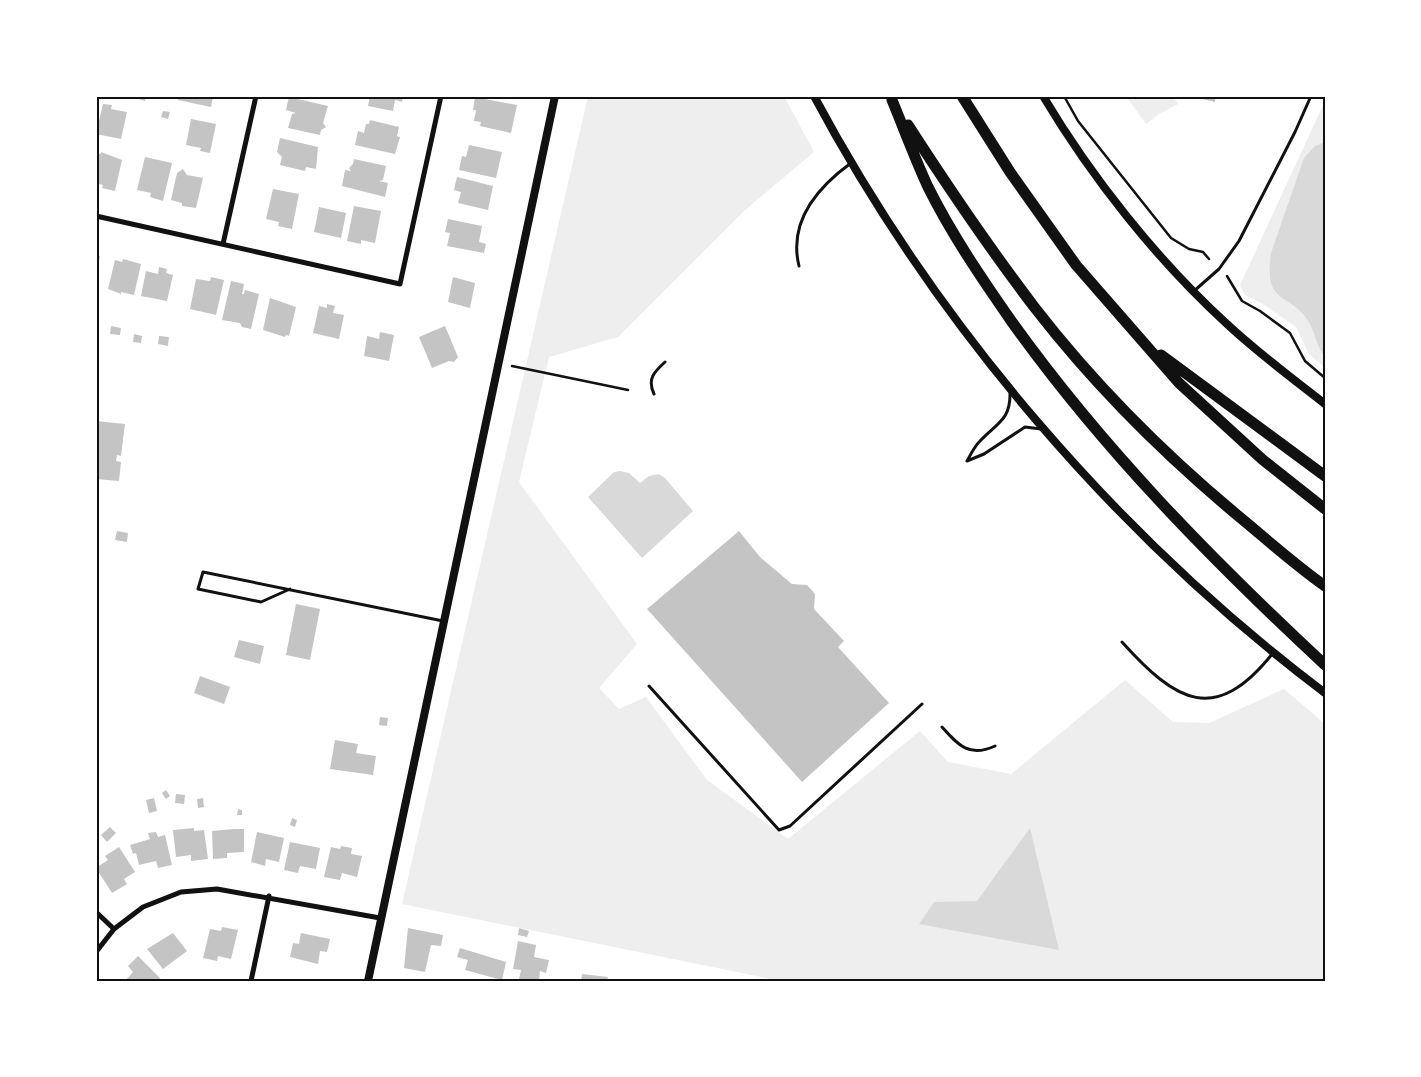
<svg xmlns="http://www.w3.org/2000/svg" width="1421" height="1077" font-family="'PT Sans Narrow',sans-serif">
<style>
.green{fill:#eee}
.water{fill:#d9d9d9}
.building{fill:#c4c4c4}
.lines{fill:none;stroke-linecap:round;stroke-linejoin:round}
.path{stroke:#111;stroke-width:2.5}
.service{stroke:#111;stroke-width:3}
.minor{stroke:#111;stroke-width:5}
.tertiary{stroke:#111;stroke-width:8}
.motorway{stroke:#111;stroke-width:11}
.neatline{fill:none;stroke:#111;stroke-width:2}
</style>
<rect width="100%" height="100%" fill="#fff"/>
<path class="green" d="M588,96H784L814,152L745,210L618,337L549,357L519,482L637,644L599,688L619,709L646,697L707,780L788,839L920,731L948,762L1011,774L1125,680L1173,722L1209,723L1284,689L1325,724V981H781L402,904Z
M1126,96H1173L1178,104L1159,114L1146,124Z
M1325,101V368L1309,354L1296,327L1263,304L1245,295L1240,285Z"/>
<path class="water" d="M1325,142V356C1316,347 1316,335 1310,324C1292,291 1263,309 1271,253L1304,158L1315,146Z
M620,471L629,473L640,483L649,476L659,474L665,478L693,511L642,558L588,497L614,472Z
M1030,828L1059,950L919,924L934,902L977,901Z"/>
<path class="building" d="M128,96H146L145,101Z
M179,96H213L211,107L178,100Z
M370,96H403L402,102L395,100L393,111L368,106Z
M1189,96H1216L1215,102Z
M289,97L328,106L323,123L326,127L321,130L320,135L288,128L292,114L296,113L286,110Z
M475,97L517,105L511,133L480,126L481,122L474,121L476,110H473Z
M103,104L112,105L111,109L127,112L121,139L96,134Z
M163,111L170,112L168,119L161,117Z
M191,119L216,124L210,153L200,151L201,148L186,145Z
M370,120L399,127L397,136L400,137L395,154L355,145L358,131L364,133L366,124H369Z
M280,138L318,147L316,169L306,167L305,171L280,165L282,157L277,152Z
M469,145L502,152L496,178L459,170L462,156L466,157Z
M101,152L122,160L115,191L102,188L103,185L96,183V157L97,153L101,154Z
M145,157L172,163L163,201L150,197L151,193L137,190Z
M354,159L386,166L383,180L379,181L388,183L385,197L342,186L345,170L351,171L349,168L353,164Z
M183,169L187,175L203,178L196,208L182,206V203L171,200L177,173Z
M457,177L493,186L488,210L458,203L461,192L454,190Z
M273,189L299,194L292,229L278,226L279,222L266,219Z
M354,206L381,211L375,243L361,240V244L347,241Z
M319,207L346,213L341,238L314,232Z
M448,219L482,226L479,242L486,244L484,253L447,246L450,233L445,232Z
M96,256H100L97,269H96Z
M123,259L141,264L134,295L121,292V294L108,289L115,260L122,262Z
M159,267L167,269L166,273L173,275L167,301L141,296L146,271L158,274Z
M211,277L224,280L216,315L190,309L196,279L210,281Z
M453,277L475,283L470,308L448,302Z
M231,281L244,284L242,294H244L245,290L259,294L251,329L242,327L240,323L222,320Z
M270,298L296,307L289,336L286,335L285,337L263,330Z
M327,304L335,306L333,313L344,315L339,339L313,333L319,306L327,308Z
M111,326L121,328L120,335L110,334Z
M445,326L458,357L454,362L449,361L432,368L419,337Z
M380,332L394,335L389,361L364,356L367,336L379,339Z
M134,334L142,336L141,343L133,342Z
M159,336L169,337L168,346L158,344Z
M96,421L125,424L121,456L117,455L116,461L121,462L119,481L96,479Z
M117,531L128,533L127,542L115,540Z
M739,531L760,557L792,584L807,585L815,594L814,609L844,641L838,647L889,703L802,782L647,609Z
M296,604L320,609L310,660L286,655Z
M239,640L264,646L260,664L234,657Z
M200,676L230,687L224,704L194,693Z
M380,717L388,718L387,726L379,725Z
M335,740L358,744L356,753L376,756L373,775L330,769Z
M166,790L170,796L166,799L162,793Z
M176,794L185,795L184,804L175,803Z
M154,798L157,811L149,813L146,800Z
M203,798L204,807L198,808L197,799Z
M238,809L242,810V815H237Z
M292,818L297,820L295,827L290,825Z
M110,827L116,833L107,842L101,835Z
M194,828V831L204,830L208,859L191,861V855L176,857L173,830Z
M234,829H244V852L227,853V858L213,859L212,831Z
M156,832L158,837L165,835L172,865L158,868L156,861L139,865L136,853L133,854L130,845L150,839L148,833Z
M257,832L284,838L279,862L266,859L265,866L251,862Z
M290,842L320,848L316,869L300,866L298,873L284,870Z
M341,846L352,848L351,854L362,856L357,877L342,873L340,880L324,877L331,847L340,849Z
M119,847L135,872L124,879L127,884L112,893L96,868L108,860L105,856Z
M222,927L238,930L231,959L218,956L217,961L203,958L210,929L221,931Z
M408,928L443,935L441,946L431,945L425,972L404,968Z
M519,928L529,931L527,937L518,935Z
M173,933L187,951L163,969L147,949Z
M301,933L330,939L327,952L320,951L318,964L290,957L293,943L299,944Z
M518,941L536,945L534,957L549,960L546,973L540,971L539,981L519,979L521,970L513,969Z
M460,948L506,962L502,980L465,970L468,960L457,957Z
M138,956L160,978L158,981H125L133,972L128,966Z
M582,974L608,977L607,981H581Z"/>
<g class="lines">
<path class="path" d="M1064,96L1078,121L1171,238L1189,249L1203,252L1209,259
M1227,276L1242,301L1260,311L1290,333L1305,361L1325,378
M512,366L628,390"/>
<path class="service" d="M799,266C788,221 818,187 851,163
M1194,291L1219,269L1239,241L1295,132L1311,96
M1010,391C1011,420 998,422 980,441C974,447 971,454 967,461L984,454L1025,427L1041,429
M654,394C647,379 654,372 665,362
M290,589L261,602L198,589L203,572L443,621
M1122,642C1176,702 1215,726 1273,653
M649,686L779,830L790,826L922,704
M942,727C958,745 969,758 995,746"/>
<path class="minor" d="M96,216L400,284L441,96
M223,244L256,96
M96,912L114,929
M96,952L114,929L143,907L181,892L217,889L380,918
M251,981L269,896"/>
<path class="tertiary" d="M814,96C937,326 1117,536 1325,693
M1043,96C1092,178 1157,260 1227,324C1258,353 1292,378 1325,404
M368,981L555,96"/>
<path class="motorway" d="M962,96L1010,172L1076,265L1179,383L1263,460L1325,509
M892,100C904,129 915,159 928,187C952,235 982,279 1012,322C1103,449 1211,559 1325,665
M908,125C948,187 990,249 1035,308C1097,388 1170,460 1248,524C1273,545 1298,567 1325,586
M1161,355L1325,476"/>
</g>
<rect width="1421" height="1077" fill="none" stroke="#ffffff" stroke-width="195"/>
<rect x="98" y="98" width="1226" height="882" class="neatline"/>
</svg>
